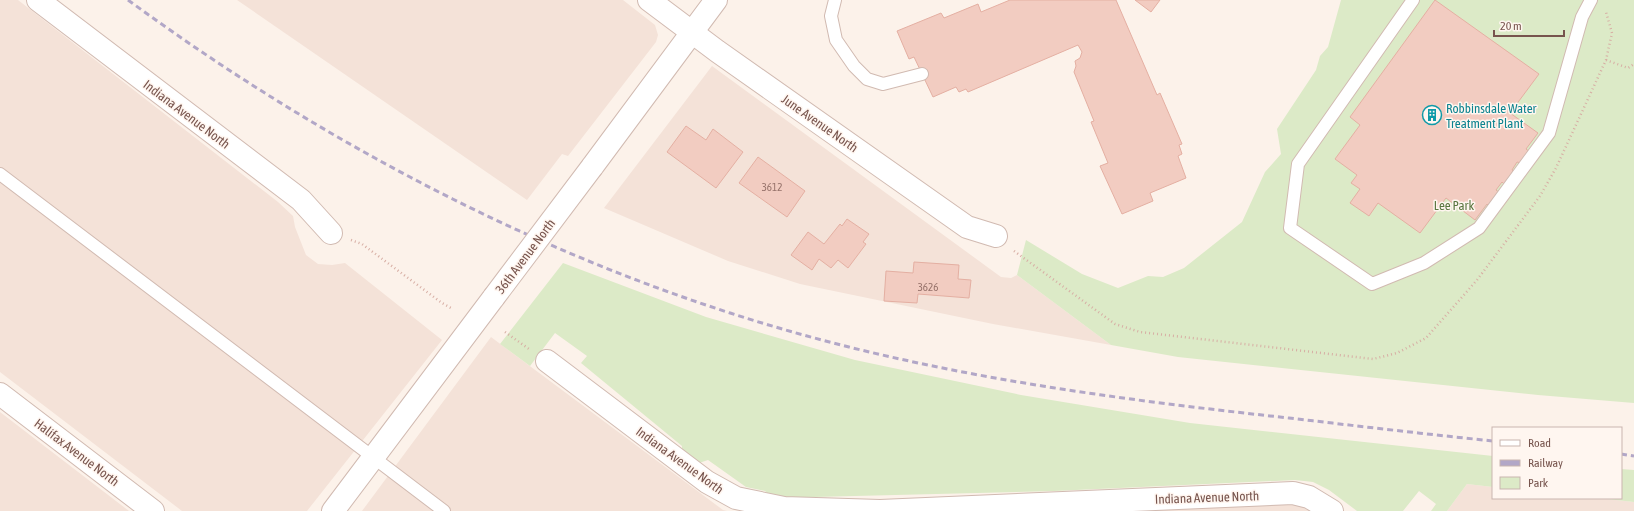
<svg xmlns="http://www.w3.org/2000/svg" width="1634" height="511" font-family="'Asap Condensed',sans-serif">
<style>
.residential{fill:#f4e2d8}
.green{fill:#dceac7}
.building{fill:#f2ccc1;stroke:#e4afa2}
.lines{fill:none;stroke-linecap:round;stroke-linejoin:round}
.service-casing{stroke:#d1bab1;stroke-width:14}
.minor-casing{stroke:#d1bab1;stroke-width:24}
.tertiary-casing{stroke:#d1bab1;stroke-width:24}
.path{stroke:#d7aea4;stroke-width:2.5;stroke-dasharray:1 3;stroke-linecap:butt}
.service{stroke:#fff;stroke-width:12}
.minor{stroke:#fff;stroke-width:22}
.tertiary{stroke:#fff;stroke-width:22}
.rail{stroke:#b2a7c7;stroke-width:3;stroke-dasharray:6 4;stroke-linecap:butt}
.tertiary-bridge-casing{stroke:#d1bab1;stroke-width:24;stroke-linecap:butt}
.tertiary-bridge{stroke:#fff;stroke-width:22}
.labels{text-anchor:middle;stroke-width:3;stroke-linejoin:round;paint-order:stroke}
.number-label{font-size:11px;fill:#96726a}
.culture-label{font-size:13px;fill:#0d838f;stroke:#fff6f0;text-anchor:start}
.street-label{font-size:13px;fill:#77544d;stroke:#fff6f0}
.park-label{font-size:13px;fill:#5b7741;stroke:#fff6f0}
</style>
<rect width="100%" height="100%" fill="#fcf2ea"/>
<path class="residential" d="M0,0H18L278,202L293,216L295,227L306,255L318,264L332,265L345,263L442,340L307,511H182L0,372Z
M237,0H623L655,25L658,35L656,42L568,156L562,154L527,200Z
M712,66L1001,277L1011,278L1017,275L1111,345L993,324L800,284L728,261L604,208Z
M491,337L723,510L727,511H362Z
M0,412L129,511H0Z
M1467,484L1493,487V498H1598L1634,502V511H1447Z
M1284,503L1297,504L1310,511H1000Z"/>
<path class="green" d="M1341,0H1634V403L1538,395L1178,357L1111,345L1017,275L1026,240L1082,274L1118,288L1148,276L1163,277L1184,268L1242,222L1265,172L1281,154L1277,129L1316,70L1320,56L1328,47Z
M563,263L706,317L855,360L1021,395L1190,423L1493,456V487L1467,484L1447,511H1431L1436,504L1419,491L1403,511H1357L1329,490L1313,482L1295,480L1054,491L773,498L765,491L746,487L708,460L699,463L682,456V446L581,363L587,356L555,333L530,366L500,344Z
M1621,469L1634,470V502L1598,498H1621Z"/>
<path class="building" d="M1010,0H1116L1157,95L1160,93L1182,144L1179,145L1182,154L1178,156L1186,178L1150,193L1153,201L1122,214L1100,166L1108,163L1091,122L1094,121L1074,72L1076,66L1075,61L1080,58L1082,52L1078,45L968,92L966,89L959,92L956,87L933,97L914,57L909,59L897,31L941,13L944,18L978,4L981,12Z
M1135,0H1160L1151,12Z
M1435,0L1539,74L1510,113L1538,133L1526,149L1530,152L1521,163L1517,162L1512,170L1515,172L1505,185L1502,182L1496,190L1500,193L1490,207L1487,204L1475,220L1446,198L1420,233L1378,203L1369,216L1350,203L1360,189L1351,183L1357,175L1335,159L1360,125L1350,117Z
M686,126L706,140L713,129L743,152L716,188L667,152Z
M758,157L805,191L787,217L739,183Z
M847,219L869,234L863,242L866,244L848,268L838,260L831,268L819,259L812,270L791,255L808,232L824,244L840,224L842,226Z
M914,262L959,265L958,279L971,280L969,298L918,294L917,303L884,301L886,271L913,273Z"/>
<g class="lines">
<defs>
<path id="service" d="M835,0L831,16L836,40L854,66L867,79L883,84L922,74
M1413,0L1298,164L1290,228L1372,284L1424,263L1479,228L1549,133L1582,17L1591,0
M0,174L444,511"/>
<path id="minor" d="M38,0L301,200L331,233
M649,0L717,51L967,227L996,236
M547,361L707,482L736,498L784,508L880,511L1293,493L1309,497L1332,511
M0,394L153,511"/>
<path id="tertiary" d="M592,167L716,0
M333,511L494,297"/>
</defs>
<use href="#service" class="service-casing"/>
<use href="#minor" class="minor-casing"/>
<use href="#tertiary" class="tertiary-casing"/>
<path class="path" d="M1606,60L1628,68L1634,64
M351,240L362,244L442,303L451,308
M1014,251L1115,324L1140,332L1373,359L1397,353L1426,338L1477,280L1540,196L1556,168L1606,60L1612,33L1606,12
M505,332L529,349"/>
<use href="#service" class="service"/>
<use href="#minor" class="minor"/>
<use href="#tertiary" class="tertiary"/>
<path class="rail" d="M128,0C344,158 588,282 849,347C993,383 1142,402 1289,418C1357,426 1425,434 1493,441
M1621,454L1634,456"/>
<defs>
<path id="tertiary-bridge" d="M494,297L592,167"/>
</defs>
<use href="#tertiary-bridge" class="tertiary-bridge-casing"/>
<use href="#tertiary-bridge" class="tertiary-bridge"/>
</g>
<defs>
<symbol id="building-ring" viewBox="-11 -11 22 22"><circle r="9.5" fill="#fff6f0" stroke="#0f9aa8" stroke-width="1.5"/><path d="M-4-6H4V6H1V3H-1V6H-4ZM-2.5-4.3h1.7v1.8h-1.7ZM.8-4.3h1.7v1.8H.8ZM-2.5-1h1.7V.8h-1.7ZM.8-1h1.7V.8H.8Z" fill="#0f9aa8"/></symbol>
</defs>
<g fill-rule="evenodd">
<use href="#building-ring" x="1421" y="104" width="22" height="22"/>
</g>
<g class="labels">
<g class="number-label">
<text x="772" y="191">3612</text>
<text x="928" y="291">3626</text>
</g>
<g class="culture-label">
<text x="1446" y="113">Robbinsdale Water<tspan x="1446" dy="15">Treatment Plant</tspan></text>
</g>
<g class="street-label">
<text transform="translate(187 114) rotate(37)" y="5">Indiana Avenue North</text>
<text transform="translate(820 123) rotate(35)" y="5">June Avenue North</text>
<text transform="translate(525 256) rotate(-53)" y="5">36th Avenue North</text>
<text transform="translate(77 452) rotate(37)" y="5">Halifax Avenue North</text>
<text transform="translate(680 460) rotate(36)" y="5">Indiana Avenue North</text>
<text transform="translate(1207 497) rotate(-2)" y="5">Indiana Avenue North</text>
</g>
<g class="park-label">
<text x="1454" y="210">Lee Park</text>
</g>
</g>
<rect x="1492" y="427" width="130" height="72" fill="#fff6f0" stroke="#c9b5af"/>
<rect x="1500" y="440" width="20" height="6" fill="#ffffff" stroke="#c9b5af"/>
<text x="1528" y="447" font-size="12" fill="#77544d">Road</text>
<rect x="1500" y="460" width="20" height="6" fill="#b2a7c7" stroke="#c9b5af"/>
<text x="1528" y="467" font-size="12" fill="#77544d">Railway</text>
<rect x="1500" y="477" width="20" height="12" fill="#dceac7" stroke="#c9b5af"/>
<text x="1528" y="487" font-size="12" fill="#77544d">Park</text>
<path d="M1494 30v6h70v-6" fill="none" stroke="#77544d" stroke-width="2"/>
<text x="1500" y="30" font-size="12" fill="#77544d" stroke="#fff6f0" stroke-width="3" paint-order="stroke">20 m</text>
</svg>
